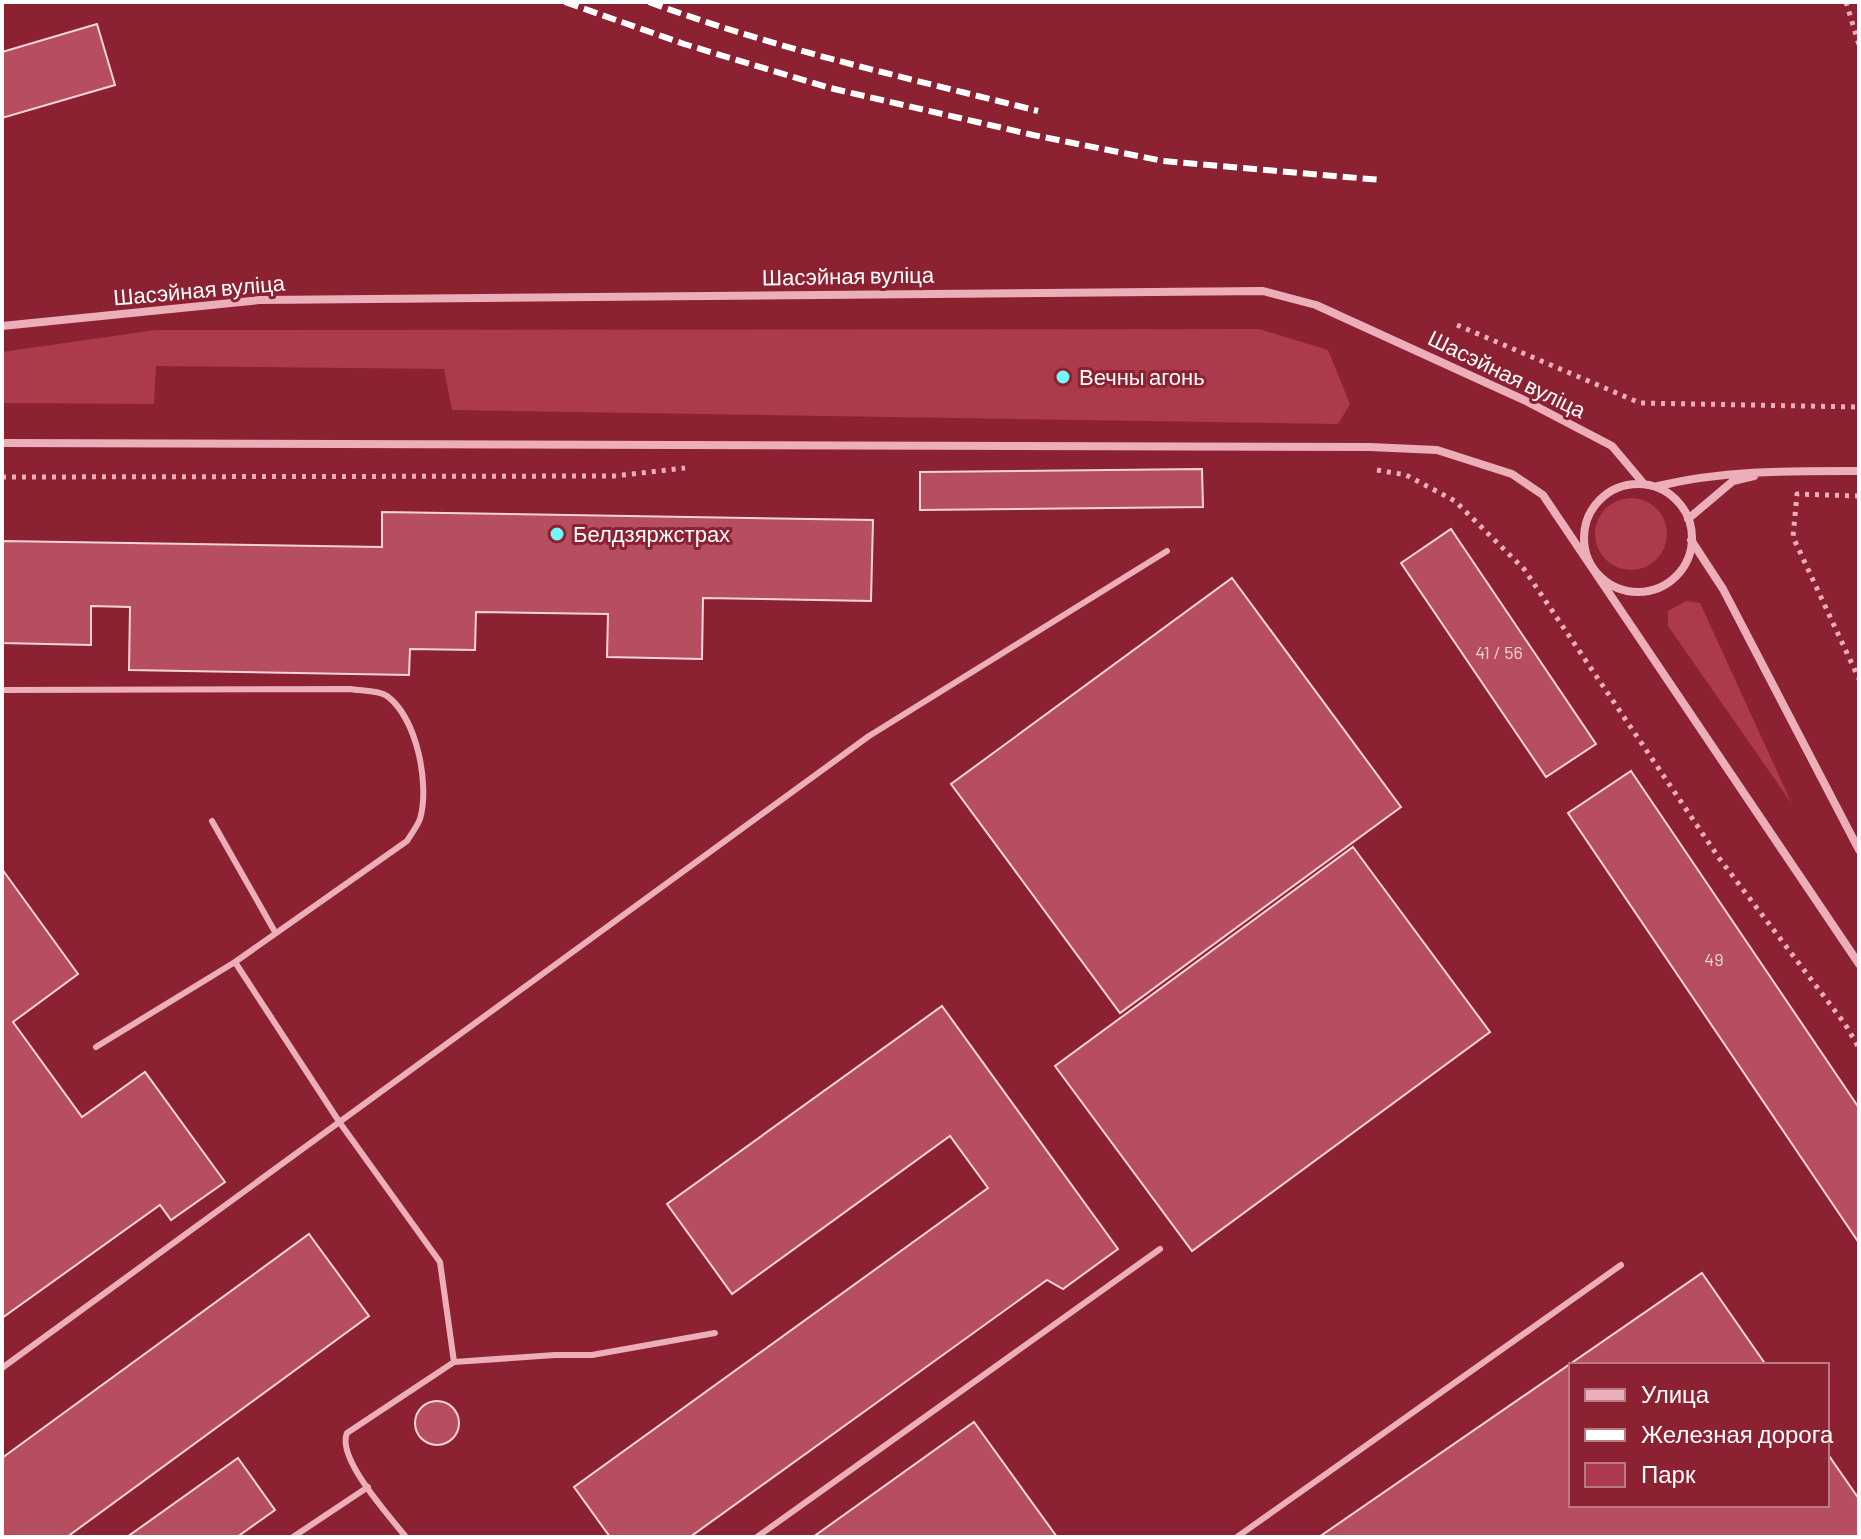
<svg xmlns="http://www.w3.org/2000/svg" width="1861" height="1539" font-family="Barlow,sans-serif">
<style>
.green{fill:#ac394c}
.building{fill:#b64e5f;stroke:#f8d4da;stroke-width:2}
.lines{fill:none;stroke-linecap:round;stroke-linejoin:round}
.path{stroke:#ecafb9;stroke-width:5;stroke-dasharray:4 6;stroke-linecap:butt}
.service{stroke:#ecafb9;stroke-width:6}
.minor{stroke:#ecafb9;stroke-width:8}
.rail{stroke:#fff;stroke-width:6;stroke-dasharray:14 6;stroke-linecap:butt}
.poi-dot{fill:#70f8f7;stroke:#8c2132;stroke-width:3}
.labels{text-anchor:middle;stroke-width:6;stroke-linejoin:round;paint-order:stroke}
.number-label{font-size:18px;fill:#edd3d7}
.street-label{font-size:22px;fill:#fff;stroke:#8c2132}
.poi-label{font-size:22px;fill:#fff;stroke:#8c2132;text-anchor:start}
</style>
<rect width="100%" height="100%" fill="#8c2132"/>
<path class="green" d="M1259,329L1328,350L1350,404L1338,424L452,410L444,369L156,366L154,404L2,403V352L156,330Z
M1595 534a36 36 0 1 1 72 0a36 36 0 1 1-72 0Z
M1686,601L1700,603L1792,804L1668,626V611Z"/>
<path class="building" d="M97,24L115,85L2,118V52Z
M1202,469L1203,507L920,510V472Z
M382,512L873,520L871,601L703,598L702,659L607,657L608,614L476,612L475,650L410,649L409,675L129,670L130,607L91,606V645L2,643V541L382,547Z
M1451,529L1596,744L1546,777L1401,563Z
M1232,578L1401,807L1120,1013L951,784Z
M1631,771L1859,1108V1243L1568,813Z
M1353,847L1490,1032L1192,1251L1055,1066Z
M2,869L78,974L13,1022L82,1117L145,1072L225,1182L171,1220L160,1205L2,1318Z
M942,1006L1118,1249L1063,1289L1047,1280L690,1537H610L574,1487L988,1188L950,1136L732,1294L667,1204Z
M309,1234L369,1316L67,1537H2V1458Z
M1702,1273L1766,1365H1571V1505H1827V1453L1859,1499V1537H1319Z
M415 1423a22 22 0 1 1 44 0a22 22 0 1 1-44 0Z
M974,1422L1057,1537H813Z
M238,1458L275,1510L237,1537H127Z"/>
<g class="lines">
<path class="path" d="M1846,2L1859,45
M1457,325L1640,403L1859,407
M1377,470L1406,475L1455,501L1524,569L1719,858L1845,1024L1859,1048
M2,477L614,476L685,468
M1859,496L1797,494L1793,537L1859,679"/>
<path class="service" d="M2,690L350,689C361,691 378,690 387,696C417,718 430,785 420,819C417,827 411,834 407,841L235,962L96,1047
M212,821L275,932
M235,962L340,1123L440,1262L454,1362L347,1433C336,1458 390,1517 406,1537
M454,1362L555,1355H592L715,1333
M2,1368L869,736L1167,551
M293,1537L368,1487
M757,1537L1160,1249
M1237,1537L1621,1265"/>
<path class="minor" d="M2,326L260,300L1263,291L1316,305L1524,400L1612,446L1644,484
M2,443L1370,447L1437,450L1512,474L1543,495L1859,964
M1584 538a54 54 0 1 1 108 0a54 54 0 1 1-108 0Z
M1658,486C1726,470 1790,471 1859,471
M1688,519L1733,481L1754,476
M1691,540L1723,589L1859,850"/>
<path class="rail" d="M565,2L684,44L830,88L1033,135L1163,161L1381,180
M649,2C775,49 908,78 1038,111"/>
</g>
<g class="poi-dot">
<circle cx="1063" cy="377" r="8"/>
<circle cx="557" cy="534" r="8"/>
</g>
<g class="labels">
<g class="number-label">
<text x="1499" y="659">41 / 56</text>
<text x="1714" y="966">49</text>
</g>
<g class="street-label">
<text transform="translate(848 276) rotate(-1)" y="8">Шасэйная вуліца</text>
<text transform="translate(199 290) rotate(-5)" y="8">Шасэйная вуліца</text>
<text transform="translate(1507 374) rotate(26)" y="8">Шасэйная вуліца</text>
</g>
<g class="poi-label">
<text x="1079" y="385">Вечны агонь</text>
<text x="573" y="542">Белдзяржстрах</text>
</g>
</g>
<rect width="1861" height="1539" fill="none" stroke="#ffffff" stroke-width="8"/>
<rect x="1569" y="1363" width="260" height="144" fill="#8c2132" stroke="#ba7a84" stroke-width="2"/>
<rect x="1585" y="1389" width="40" height="12" fill="#ecafb9" stroke="#ba7a84" stroke-width="2"/>
<text x="1641" y="1403" font-size="24" fill="#ffffff">Улица</text>
<rect x="1585" y="1429" width="40" height="12" fill="#ffffff" stroke="#ba7a84" stroke-width="2"/>
<text x="1641" y="1443" font-size="24" fill="#ffffff">Железная дорога</text>
<rect x="1585" y="1463" width="40" height="24" fill="#ac394c" stroke="#ba7a84" stroke-width="2"/>
<text x="1641" y="1483" font-size="24" fill="#ffffff">Парк</text>
</svg>
